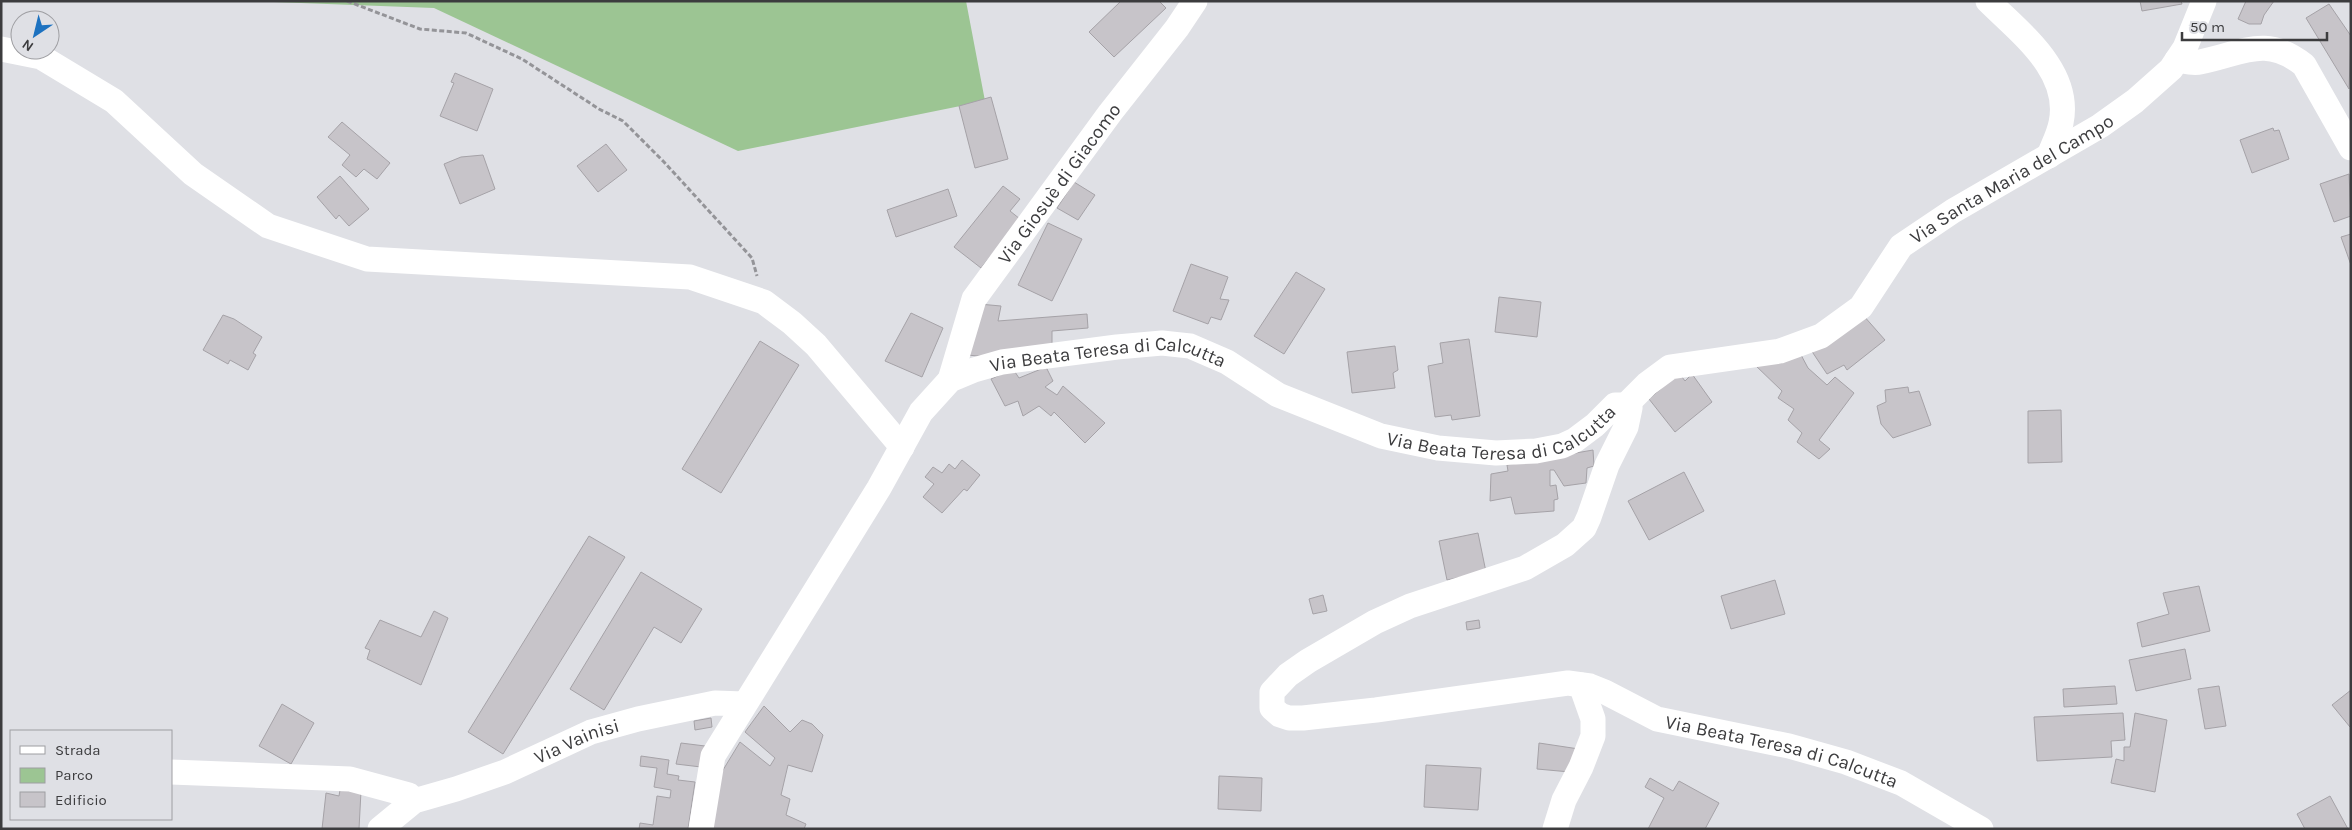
<svg xmlns="http://www.w3.org/2000/svg" width="2352" height="830" font-family="Karla,sans-serif">
<style>
.green{fill:#9cc593}
.building{fill:#c7c4c9;stroke:#a5a2a7}
.lines{fill:none;stroke-linecap:round;stroke-linejoin:round}
.path{stroke:#949498;stroke-width:3;stroke-dasharray:5 2.5;stroke-linecap:butt}
.minor{stroke:#fff;stroke-width:25}
.labels{text-anchor:middle;stroke-width:4;stroke-linejoin:round;paint-order:stroke}
.street-label{font-size:19px;fill:#3c3c3e;stroke:#dfe0e5}
</style>
<rect width="100%" height="100%" fill="#dfe0e5"/>
<path class="green" d="M246,1H966L985,101L738,151L434,8Z"/>
<path class="building" d="M1121,1H1159L1166,8L1114,57L1089,32Z
M2140,1H2181L2182,4L2142,11Z
M2246,1H2274L2264,15L2261,24H2249L2238,19Z
M2329,4L2351,36L2349,89L2306,18Z
M455,73L493,89L477,131L440,116L454,83L451,82Z
M991,97L1008,159L975,168L959,106Z
M342,122L390,163L377,179L364,169L356,177L342,165L350,155L328,137Z
M2273,128L2274,131L2279,130L2289,159L2252,173L2240,140Z
M606,144L627,170L598,192L577,166Z
M483,155L495,189L460,204L444,164L461,157Z
M2349,174L2351,216L2334,222L2320,184Z
M340,176L369,209L349,226L339,215L336,219L317,197Z
M1074,182L1095,195L1078,220L1057,208Z
M1003,186L1020,199L1010,211L1020,219L981,268L954,247Z
M948,189L957,216L896,237L887,210Z
M1048,223L1082,239L1052,301L1018,285Z
M2351,234V265L2341,237Z
M1191,264L1228,277L1220,299L1229,300L1221,320L1211,317L1208,324L1173,311Z
M1296,272L1325,289L1284,354L1254,336Z
M1499,297L1541,302L1537,337L1495,332Z
M979,304L1001,306L998,321L1087,314L1088,328L1052,331V346L989,357L967,355Z
M911,313L943,328L922,377L885,361Z
M223,315L234,319L262,337L253,353L256,355L248,370L230,360L228,364L203,350Z
M1863,315L1885,340L1847,370L1844,365L1827,374L1811,350Z
M1469,339L1480,416L1452,420L1451,415L1435,417L1428,366L1443,363L1440,343Z
M760,341L799,365L721,493L682,469Z
M1395,346L1398,370L1393,373L1395,388L1352,393L1347,352Z
M1800,353L1808,368L1827,385L1835,377L1854,393L1819,440L1830,449L1819,459L1797,442L1802,433L1788,420L1794,409L1778,398L1782,391L1754,364Z
M1046,367L1053,381L1045,387L1057,395L1063,386L1105,423L1085,443L1054,412L1051,416L1039,406L1023,416L1018,401L1005,406L991,379L1013,369L1019,378Z
M1679,373L1685,381L1692,374L1712,402L1675,432L1649,399Z
M1908,387L1909,393L1919,391L1931,425L1893,438L1881,424L1877,406L1886,402L1885,390Z
M2061,410L2062,462L2028,463V411Z
M1593,450L1594,466L1587,468L1586,483L1564,486L1554,470H1550V486L1556,485L1558,499L1554,500V511L1515,514L1511,497L1490,501L1491,474L1508,471L1507,465Z
M962,460L980,475L967,491L964,489L942,513L923,497L934,484L925,477L933,467L942,473L949,464L955,469Z
M1684,472L1704,511L1649,540L1628,501Z
M1478,533L1486,572L1447,580L1439,541Z
M589,536L625,557L503,754L468,732Z
M641,572L702,609L681,643L654,627L604,710L570,689Z
M1775,580L1785,614L1731,629L1721,596Z
M2199,586L2210,631L2142,647L2137,623L2169,614L2163,593Z
M1323,595L1327,611L1313,614L1309,599Z
M434,611L448,618L421,685L367,659L370,650L365,648L380,620L421,637Z
M1479,620L1480,628L1467,630L1466,622Z
M2185,649L2191,679L2136,691L2129,660Z
M2115,686L2117,704L2064,707L2063,689Z
M2219,686L2226,726L2205,729L2198,689Z
M2351,690V727H2350L2332,705Z
M282,704L314,723L291,764L259,746Z
M764,706L790,732L802,720L812,724L823,735L812,772L788,765L781,795L790,799L786,815L806,824L804,829H712L720,775L740,742L770,766L775,758L745,732Z
M2123,713L2125,740L2111,741L2112,757L2037,761L2034,717Z
M2135,713L2167,720L2155,792L2111,783L2116,759L2124,761V747H2130Z
M711,718L712,727L695,730L694,721Z
M681,743L705,746L701,767L676,764Z
M1539,743L1579,749L1570,772L1537,769Z
M641,756L669,760L667,774L679,776L678,780L695,782L688,829H639L640,823L653,825L657,796L670,798L671,790L654,787L657,768L640,766Z
M1426,765L1481,768L1478,810L1424,807Z
M1219,776L1262,778L1261,811L1218,809Z
M1650,778L1673,791L1679,781L1719,803L1705,829H1648L1664,798L1645,787Z
M340,790L361,791L359,829H322L326,793L339,796Z
M2330,796L2348,829H2305L2297,814Z"/>
<g class="lines">
<path class="path" d="M347,1L420,29L466,33L522,59L599,109L623,121L664,162L752,258L757,276"/>
<g class="minor">
<path d="M1988,1C2020,33 2072,71 2061,123C2059,134 2053,145 2049,156"/>
<path d="M1,49L41,57L114,101L193,174L268,226L367,259L690,277L764,302L792,323L816,345L902,447"/>
<path d="M2177,60C2184,61 2193,64 2200,62C2242,54 2265,34 2304,65L2351,148"/>
<path id="s1" d="M950,380L974,299L1110,113L1177,28L1195,1"/>
<path id="s2" d="M1626,405L1647,384L1670,367L1780,351L1821,336L1861,307L1901,246L1953,211L2100,126L2135,101L2171,69L2185,48L2204,1"/>
<path d="M171,772L350,779L409,795L414,801"/>
<path id="s3" d="M380,829L414,801L456,789L505,772L591,732L638,719L715,703L744,704"/>
<path id="s4" d="M701,829L713,756L879,488L921,412L950,380L974,370L1002,362L1117,347L1162,343L1190,346L1227,362L1278,395L1381,436L1438,448L1496,453L1536,451L1562,446L1575,440L1595,425L1615,405H1626L1630,408L1626,427L1607,465L1589,517L1584,528L1565,545L1525,568L1410,606L1375,622L1308,661L1288,675L1272,692V708L1280,715L1289,718H1303L1376,710L1568,683L1590,686L1605,692L1657,719L1789,746L1846,762L1901,783L1981,829"/>
<path d="M1555,829L1564,800L1581,767L1593,736V719L1581,685"/>
</g>
</g>
<g class="labels">
<g class="street-label">
<text dy="7" stroke="none"><textPath href="#s2" startOffset="465">Via Santa Maria del Campo</textPath></text>
<text dy="7" stroke="none"><textPath href="#s1" startOffset="228">Via Giosuè di Giacomo</textPath></text>
<text dy="7" stroke="none"><textPath href="#s4" startOffset="682">Via Beata Teresa di Calcutta</textPath></text>
<text dy="7" stroke="none"><textPath href="#s4" startOffset="1102">Via Beata Teresa di Calcutta</textPath></text>
<text dy="7" stroke="none"><textPath href="#s3" startOffset="218">Via Vainisi</textPath></text>
<text dy="7" stroke="none"><textPath href="#s4" startOffset="2271">Via Beata Teresa di Calcutta</textPath></text>
</g>
</g>
<rect width="2352" height="830" fill="none" stroke="#3c3c3e" stroke-width="5"/>
<rect x="10" y="730" width="162" height="90" fill="#dfe0e5" stroke="#9e9ea2"/>
<rect x="20" y="746" width="25" height="8" fill="#ffffff" stroke="#9e9ea2"/>
<text x="55" y="755" font-size="15" fill="#3c3c3e">Strada</text>
<rect x="20" y="768" width="25" height="15" fill="#9cc593" stroke="#9e9ea2"/>
<text x="55" y="780" font-size="15" fill="#3c3c3e">Parco</text>
<rect x="20" y="792" width="25" height="15" fill="#c7c4c9" stroke="#9e9ea2"/>
<text x="55" y="805" font-size="15" fill="#3c3c3e">Edificio</text>
<g transform="translate(35 35) rotate(215)"><circle r="24" fill="#dfe0e5" stroke="#9e9ea2"/>
<path d="M0-4L9 19L0 12L-9 19Z" fill="#1d72c0"/>
<text y="-8" font-size="14" font-weight="bold" text-anchor="middle" fill="#3c3c3e">N</text>
</g>
<path d="M2182 32v8h145v-8" fill="none" stroke="#3c3c3e" stroke-width="2.5"/>
<text x="2190" y="32" font-size="15" fill="#3c3c3e" stroke="#dfe0e5" stroke-width="4" paint-order="stroke">50 m</text>
</svg>
